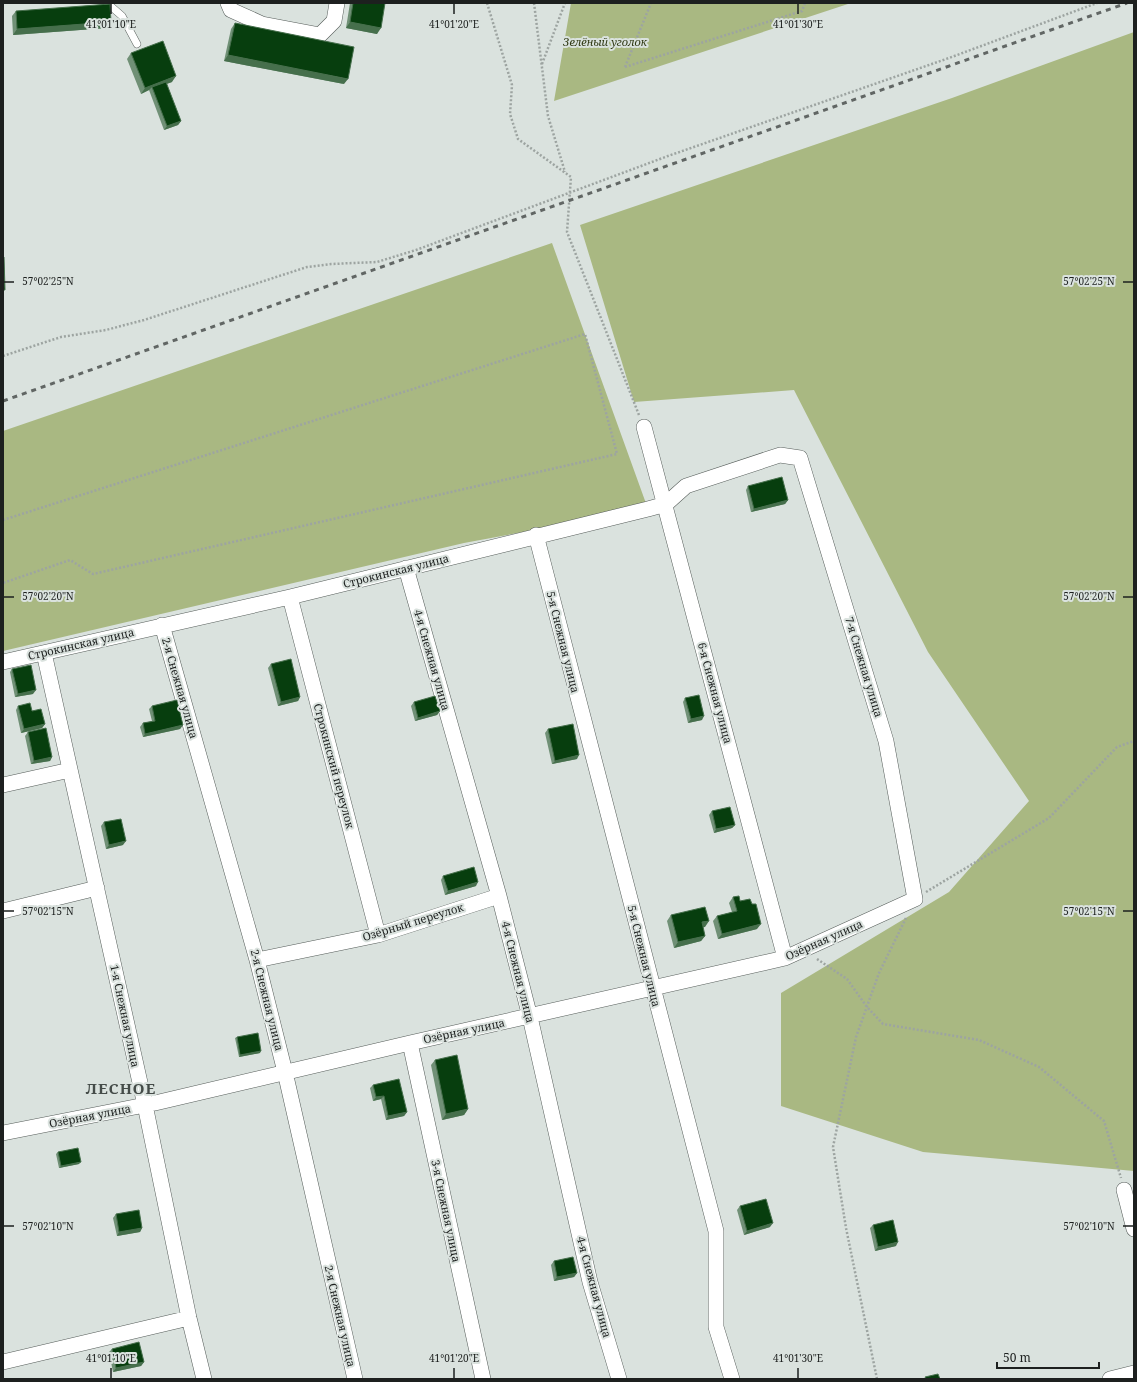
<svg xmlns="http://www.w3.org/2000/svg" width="1137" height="1382" font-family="'Noto Serif',serif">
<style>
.green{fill:#a9b882}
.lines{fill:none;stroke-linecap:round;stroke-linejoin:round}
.lane-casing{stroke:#575e5b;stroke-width:8}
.street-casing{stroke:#575e5b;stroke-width:16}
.path{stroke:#9da4a1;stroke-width:2.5;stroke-dasharray:2 2;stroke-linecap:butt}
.lane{stroke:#fff;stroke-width:7}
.street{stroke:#fff;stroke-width:15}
.rail{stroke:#616664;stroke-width:3;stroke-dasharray:5 5;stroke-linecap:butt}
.wall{fill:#709076}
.shaded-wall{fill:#466f4c}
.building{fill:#073e0e;stroke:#466f4c}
.ticks{fill:none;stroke:#1d201f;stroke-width:1.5}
.labels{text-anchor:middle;stroke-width:4;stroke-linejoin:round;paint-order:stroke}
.park-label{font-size:11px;font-style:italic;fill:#2e3711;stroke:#dae2de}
.street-label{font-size:11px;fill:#1d201f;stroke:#dae2de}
.district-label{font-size:15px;font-weight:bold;letter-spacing:1px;fill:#454c49;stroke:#dae2de}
.ticks-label{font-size:10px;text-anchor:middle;fill:#1d201f;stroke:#dae2de;stroke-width:4;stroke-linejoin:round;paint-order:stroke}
</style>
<rect width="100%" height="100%" fill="#dae2de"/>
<path class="green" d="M571,3H851L554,101Z
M1134,32V1171L923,1152L781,1106V993L949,892L1029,801L928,652L794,390L634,402L580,225L952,98Z
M552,243L648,509L464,543L3,651V431Z"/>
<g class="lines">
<defs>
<path id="lane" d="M107,3L122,16L137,44"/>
<path id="street" d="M228,3L231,10L262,24L320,35L334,21L337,3
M644,427L785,958
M536,535L716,1231V1327L732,1379
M406,568L499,896L530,1017L590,1282L619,1379
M290,597L378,935
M162,625L257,960L285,1072L355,1379
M44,653L145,1105L189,1318L204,1379
M3,662L290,597L648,509L666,504L686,486L780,455L800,458L886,741L915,899L785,958L410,1043L155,1103L3,1133
M3,785L70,770
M3,911L97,888
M257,960L378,935L499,896
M410,1043L483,1379
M1124,1190L1134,1229
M3,1362L189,1318
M1110,1379L1134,1373"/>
</defs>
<use href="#lane" class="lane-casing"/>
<use href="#street" class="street-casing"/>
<path class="path" d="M487,3L512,85L510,114L518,139L571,177L567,232L639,415
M534,3L548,116L565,172
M542,64L565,3
M625,67L802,11L805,3
M625,67L651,3
M3,356L61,337L106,330L144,320L307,267L331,264L377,262L416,250L668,156L949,58L1097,3
M3,520L585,334L617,454L93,574L70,560L3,583
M926,892L1049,818L1117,747L1134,741
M817,959L847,979L867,1007L883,1024L979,1040L1039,1067L1104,1121L1121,1178
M877,1379L846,1228L833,1147L856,1037L879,973L906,918"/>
<use href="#lane" class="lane"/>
<use href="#street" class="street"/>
<path class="rail" d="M3,401L1127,3"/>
</g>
<path class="wall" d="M350,3H385L377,34L346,28Z
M16,11L107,28L13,35L12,16Z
M235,23L344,84L224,61L231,29Z
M131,53L172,82L166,84L181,121L178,125L164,130L149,90L141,94L127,59Z
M748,486L788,500L785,504L751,512L746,490Z
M271,664L300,697L298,701L278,706L268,668Z
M12,669L33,694L15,697L10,672Z
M685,698L702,720L688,723L683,702Z
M414,702L440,711L437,715L415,721L411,706Z
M18,706L32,711L45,724L42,728L21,733L16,710Z
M152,706L183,725L180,729L143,737L140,727L143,723L152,721L149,709Z
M548,729L577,759L552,764L545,733Z
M28,732L52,757L50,761L31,764L25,736Z
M712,811L735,825L732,828L714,833L709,815Z
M104,822L123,845L106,849L101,826Z
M443,876L476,886L445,895L441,880Z
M733,897L740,901L752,904L757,929L718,939L713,921L717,916L732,912L729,903Z
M671,915L705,927H703L705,936L701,941L674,948L667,921Z
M237,1037L260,1053L239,1057L235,1038Z
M435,1060L468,1109L464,1115L442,1120L431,1065Z
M373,1085L407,1112L404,1116L386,1120L381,1099L373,1101L370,1088Z
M58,1152L79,1164L59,1168L56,1154Z
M740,1206L770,1227L744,1235L737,1210Z
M116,1214L142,1228L140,1232L117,1236L113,1218Z
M873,1225L896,1246L875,1251L870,1228Z
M554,1261L577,1273L574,1277L554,1281L551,1265Z
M112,1349L144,1362L141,1366L113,1372L109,1352Z"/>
<path class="shaded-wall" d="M111,22L107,28L13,35L17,29Z
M350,22L381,28L377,34L346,28Z
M228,55L348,79L344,84L224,61Z
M176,76L172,82L153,89L152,87L149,90L141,94L145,88Z
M181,121L178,125L164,130L167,126Z
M788,500L785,504L751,512L754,509Z
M36,690L33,694L15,697L18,694Z
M300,697L298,701L278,706L281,702Z
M440,711L437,715L415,721L418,718Z
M704,716L702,720L688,723L691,719Z
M45,724L42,728L21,733L24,729Z
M183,725L180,729L143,737L145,734Z
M579,755L577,759L552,764L555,761Z
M52,757L50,761L31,764L34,761Z
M735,825L732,828L714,833L716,829Z
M126,841L123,845L106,849L109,845Z
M478,882L476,886L445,895L448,891Z
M709,921L705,927L698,928L702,922Z
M761,924L757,929L718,939L722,934Z
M705,936L701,941L674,948L678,942Z
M261,1051L260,1053L239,1057L240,1055Z
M384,1096L381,1099L373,1101L376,1097Z
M468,1109L464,1115L442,1120L446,1114Z
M407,1112L404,1116L386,1120L388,1116Z
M81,1162L79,1164L59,1168L61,1166Z
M773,1223L770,1227L744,1235L747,1231Z
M142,1228L140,1232L117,1236L119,1232Z
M898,1242L896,1246L875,1251L878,1247Z
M577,1273L574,1277L554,1281L557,1277Z
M144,1362L141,1366L113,1372L116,1368Z"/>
<path class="building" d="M353,3H385L381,28L350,22Z
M110,4L111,22L17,29L16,11Z
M235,23L354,47L348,79L228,55Z
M163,41L176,76L145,88L131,53Z
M166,82L181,121L167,126L152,87Z
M3,257H4L5,290H3Z
M782,477L788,500L754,509L748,486Z
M291,659L300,697L281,702L271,664Z
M31,665L36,690L18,694L12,669Z
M699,695L704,716L691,719L685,698Z
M435,696L440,711L418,718L414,702Z
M177,700L183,725L145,734L143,723L155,721L152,706Z
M30,703L32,711L41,709L45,724L24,729L18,706Z
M573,724L579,755L555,761L548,729Z
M46,728L52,757L34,761L28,732Z
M730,807L735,825L716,829L712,811Z
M121,819L126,841L109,845L104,822Z
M474,867L478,882L448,891L443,876Z
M739,896L740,901L750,899L752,904H756L761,924L722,934L717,916L737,911L733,897Z
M705,907L709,921L702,922L705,936L678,942L671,915Z
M258,1033L261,1051L240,1055L237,1037Z
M457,1055L468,1109L446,1114L435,1060Z
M399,1079L407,1112L388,1116L384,1096L376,1097L373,1085Z
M78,1148L81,1162L61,1166L58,1152Z
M766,1199L773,1223L747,1231L740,1206Z
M139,1210L142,1228L119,1232L116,1214Z
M893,1220L898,1242L878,1247L873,1225Z
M573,1257L577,1273L557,1277L554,1261Z
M139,1342L144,1362L116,1368L112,1349Z
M938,1374L940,1379H926L925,1377Z"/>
<path class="ticks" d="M111,4V14M454,4V14M798,4V14M4,282H14M1123,282H1133M4,597H14M1123,597H1133M4,911H14M1123,911H1133M4,1226H14M1123,1226H1133M111,1368V1378M454,1368V1378M798,1368V1378"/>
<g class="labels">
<g class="park-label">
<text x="605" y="46">Зелёный уголок</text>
</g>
<g class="street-label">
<text transform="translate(396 571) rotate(-14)" y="4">Строкинская улица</text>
<text transform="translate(563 642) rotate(76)" y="4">5-я Снежная улица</text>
<text transform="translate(81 644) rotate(-13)" y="4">Строкинская улица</text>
<text transform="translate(432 660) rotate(74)" y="4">4-я Снежная улица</text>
<text transform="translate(864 667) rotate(73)" y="4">7-я Снежная улица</text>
<text transform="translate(180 688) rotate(74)" y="4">2-я Снежная улица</text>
<text transform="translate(715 693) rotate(75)" y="4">6-я Снежная улица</text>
<text transform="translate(334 766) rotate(75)" y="4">Строкинский переулок</text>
<text transform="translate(413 922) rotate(-17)" y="4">Озёрный переулок</text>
<text transform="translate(824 940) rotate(-24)" y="4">Озёрная улица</text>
<text transform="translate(644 956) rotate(76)" y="4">5-я Снежная улица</text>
<text transform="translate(518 972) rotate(76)" y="4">4-я Снежная улица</text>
<text transform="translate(267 1000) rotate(76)" y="4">2-я Снежная улица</text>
<text transform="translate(125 1016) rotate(78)" y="4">1-я Снежная улица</text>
<text transform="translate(464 1031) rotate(-12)" y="4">Озёрная улица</text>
<text transform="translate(90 1116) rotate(-11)" y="4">Озёрная улица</text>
<text transform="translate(446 1211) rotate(78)" y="4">3-я Снежная улица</text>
<text transform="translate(594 1287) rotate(75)" y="4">4-я Снежная улица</text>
<text transform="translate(340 1316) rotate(77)" y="4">2-я Снежная улица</text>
</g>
<g class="district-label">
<text x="121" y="1094">ЛЕСНОЕ</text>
</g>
</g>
<g class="ticks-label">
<text x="111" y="28">41°01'10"E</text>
<text x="454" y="28">41°01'20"E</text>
<text x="798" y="28">41°01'30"E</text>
<text x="48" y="285">57°02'25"N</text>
<text x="1089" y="285">57°02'25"N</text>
<text x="48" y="600">57°02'20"N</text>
<text x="1089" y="600">57°02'20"N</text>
<text x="48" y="915">57°02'15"N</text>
<text x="1089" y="915">57°02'15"N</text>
<text x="48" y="1230">57°02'10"N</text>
<text x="1089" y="1230">57°02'10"N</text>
<text x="111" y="1362">41°01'10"E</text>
<text x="454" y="1362">41°01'20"E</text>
<text x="798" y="1362">41°01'30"E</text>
</g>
<rect width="1137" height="1382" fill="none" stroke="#1d201f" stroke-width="8"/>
<path d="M997 1362v6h102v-6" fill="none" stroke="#1d201f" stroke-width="2"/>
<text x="1003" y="1362" font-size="12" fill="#1d201f" stroke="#dae2de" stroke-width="3" paint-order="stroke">50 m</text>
</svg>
